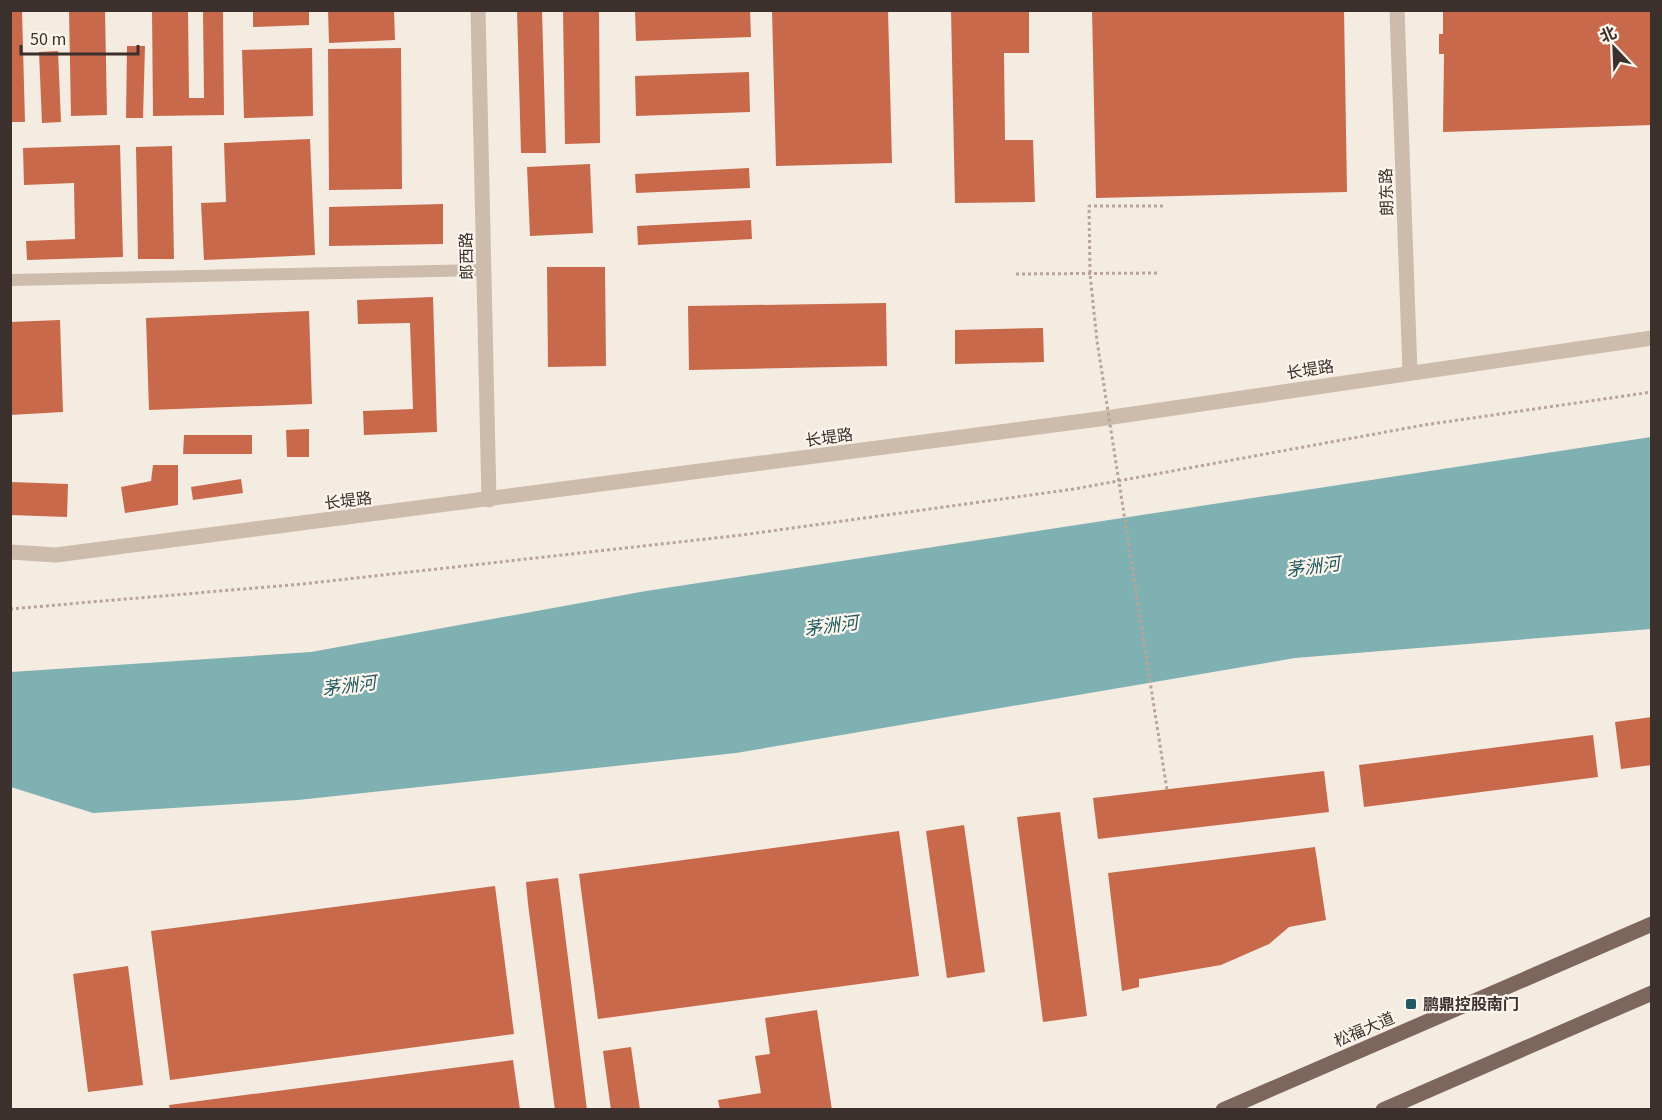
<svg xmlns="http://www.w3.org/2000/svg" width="1662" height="1120" font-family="'Source Sans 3','Noto Sans SC',sans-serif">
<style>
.water{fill:#7fb0b2}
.building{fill:#c8694b}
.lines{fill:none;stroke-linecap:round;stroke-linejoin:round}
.path{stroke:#b9a596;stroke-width:3;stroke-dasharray:3 3;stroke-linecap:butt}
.minor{stroke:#cdbbac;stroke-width:12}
.tertiary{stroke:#cdbbac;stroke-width:15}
.primary{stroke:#7d675c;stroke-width:15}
.path-bridge{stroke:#b9a596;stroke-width:3;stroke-dasharray:3 3;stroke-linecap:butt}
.poi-dot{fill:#1f5a5e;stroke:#fbf5ee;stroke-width:2}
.labels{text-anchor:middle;stroke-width:4.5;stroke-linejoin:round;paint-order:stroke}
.street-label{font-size:16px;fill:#3b302b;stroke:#fbf5ee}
.poi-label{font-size:16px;font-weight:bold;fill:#3b302b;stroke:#fbf5ee;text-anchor:start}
.water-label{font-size:18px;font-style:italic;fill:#1f5a5e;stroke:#fbf5ee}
</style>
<rect width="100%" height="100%" fill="#f4ebe1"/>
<path class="water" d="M1651,437V629L1295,658L736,753L298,800L93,813L11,787V672L311,652L646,591Z"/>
<path class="building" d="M10,10H22L25,122H10Z
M69,10H105L107,115L71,116Z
M152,10H188L189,98H204L203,10H223L224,115L153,116Z
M253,10H309V25L253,27Z
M328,10H394L395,40L329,43Z
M517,10H542L546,153H521Z
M563,10H599L600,143L565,144Z
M635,10H750L751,37L636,41Z
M772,10H888L892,163L776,166Z
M951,10H1029V53H1004L1005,140H1033L1035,202L955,203Z
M1092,10H1344L1347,192L1096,198Z
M1443,10H1652V125L1443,132L1444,54H1439V34H1443Z
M127,46H145L143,118H126Z
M312,48L313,116L244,118L242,50Z
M401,48L402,189L329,190L328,49Z
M58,51L61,122L42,123L39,52Z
M749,72L750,112L636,116L635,76Z
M310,139L315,255L204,260L201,203L226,202L224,143Z
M120,145L123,257L27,260L26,241L75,239L74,183L24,185L23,148Z
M172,146L174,259H138L136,147Z
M590,164L593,233L530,236L527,167Z
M749,168L750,188L636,193L635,174Z
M443,204V244L329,246V207Z
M751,220L752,239L638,245L637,226Z
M547,267H605L606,366L548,367Z
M433,297L437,432L364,435L363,411L413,409L410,323L358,324L357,300Z
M886,303L887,366L689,370L688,306Z
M309,311L312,404L149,410L146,318Z
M60,320L63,412L10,415V322Z
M1043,328L1044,362L955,364V330Z
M309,429V457H287L286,430Z
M184,435H252V454H183Z
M153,465H178V505L125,513L121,487L151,481Z
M241,479L243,493L193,500L191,487Z
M10,482L68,484L67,517L10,515Z
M1652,717V765L1621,769L1615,722Z
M1593,735L1598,777L1364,807L1359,765Z
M1324,771L1329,812L1098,839L1093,798Z
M1060,812L1087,1016L1043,1022L1017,817Z
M964,825L985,972L947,978L926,831Z
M899,831L919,976L598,1019L579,874Z
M1315,847L1326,920L1289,927L1269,944L1221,965L1139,979V987L1122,991L1108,873Z
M558,878L587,1110H555L528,904L526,882Z
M495,886L514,1034L170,1080L151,931Z
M128,966L143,1085L88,1092L73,974Z
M817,1010L832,1110H720L718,1100L761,1093L755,1056L770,1054L765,1018Z
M631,1047L640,1110H611L603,1051Z
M513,1060L520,1110H170L169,1105Z"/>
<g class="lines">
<path class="path" d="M1016,274L1157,273
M10,609L302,584L742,535L1074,489L1424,425L1652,392"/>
<path class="minor" d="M10,280L484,270"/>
<path class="tertiary" d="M478,10L489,500
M1397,10L1410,372
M10,552L56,555L1099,419L1652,338"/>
<path class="primary" d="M1223,1110L1652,924
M1383,1110L1652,993"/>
<path class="path-bridge" d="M1163,206H1089L1090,274L1097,341L1167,790"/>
</g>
<rect class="poi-dot" x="1405" y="998" width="12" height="12" rx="3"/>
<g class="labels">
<g class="street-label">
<text transform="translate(1386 192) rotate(-92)" y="6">朗东路</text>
<text transform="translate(466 256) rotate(-91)" y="6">郎西路</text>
<text transform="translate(1310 369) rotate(-9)" y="6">长堤路</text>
<text transform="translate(829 437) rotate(-8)" y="6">长堤路</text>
<text transform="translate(348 500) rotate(-7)" y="6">长堤路</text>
<text transform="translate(1364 1029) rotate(-23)" y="6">松福大道</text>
</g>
<g class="poi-label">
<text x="1423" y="1010">鹏鼎控股南门</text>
</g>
<g class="water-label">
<text transform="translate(1313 567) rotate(-7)" y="6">茅洲河</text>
<text transform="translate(831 626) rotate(-7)" y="6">茅洲河</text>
<text transform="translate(349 686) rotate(-7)" y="6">茅洲河</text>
</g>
</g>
<rect width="1662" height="1120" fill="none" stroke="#3b302b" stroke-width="24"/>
<g transform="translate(1614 48) rotate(337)" stroke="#fbf5ee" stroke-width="4.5" paint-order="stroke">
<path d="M0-4.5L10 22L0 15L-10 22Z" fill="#3b302b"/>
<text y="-9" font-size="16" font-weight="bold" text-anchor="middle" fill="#3b302b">北</text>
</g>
<path d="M21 45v9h117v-9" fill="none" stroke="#3b302b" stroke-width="3"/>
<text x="30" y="45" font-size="18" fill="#3b302b" stroke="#fbf5ee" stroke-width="4.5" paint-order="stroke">50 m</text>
</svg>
